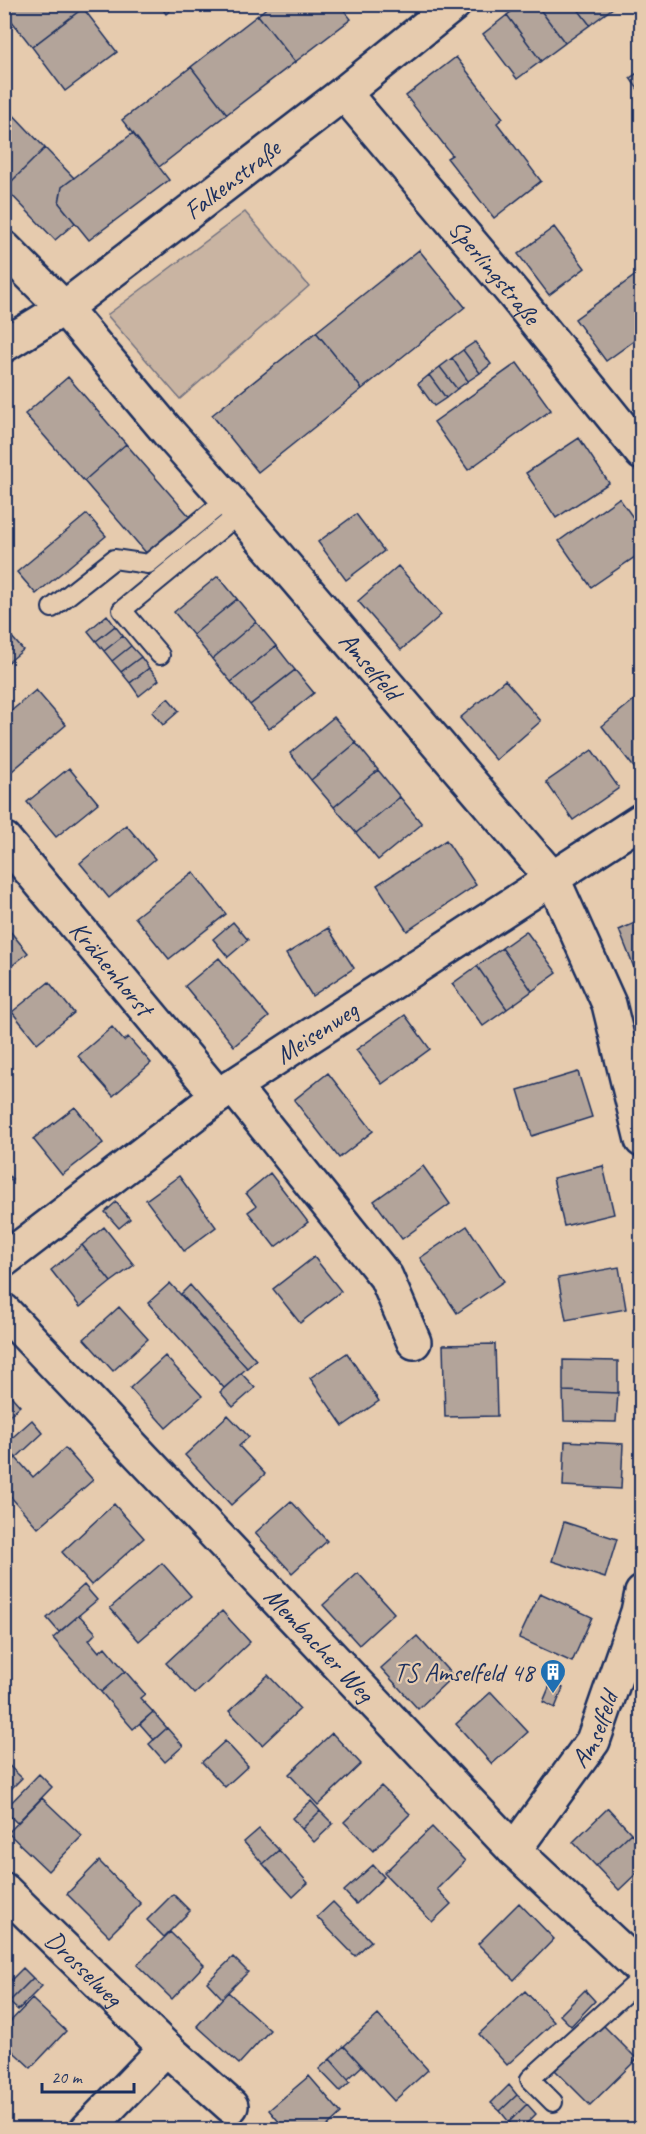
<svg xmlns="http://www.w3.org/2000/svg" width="646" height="2134" font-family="Caveat,sans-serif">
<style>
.green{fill:#c9b4a2;stroke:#727280;stroke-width:1.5}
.building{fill:#b3a49a;stroke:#1b2f5e;stroke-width:1.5}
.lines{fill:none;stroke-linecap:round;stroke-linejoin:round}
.lane-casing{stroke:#1b2f5e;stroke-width:22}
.street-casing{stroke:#1b2f5e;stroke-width:38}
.lane{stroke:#e6cbae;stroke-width:18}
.street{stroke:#e6cbae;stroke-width:33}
.labels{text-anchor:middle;stroke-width:4.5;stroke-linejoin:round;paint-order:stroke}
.street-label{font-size:26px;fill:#1b2f5e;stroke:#e6cbae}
.poi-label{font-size:26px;fill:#1b2f5e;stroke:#e6cbae;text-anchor:end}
</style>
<rect width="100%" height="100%" fill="#e6cbae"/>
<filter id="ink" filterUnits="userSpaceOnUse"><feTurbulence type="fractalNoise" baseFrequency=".0167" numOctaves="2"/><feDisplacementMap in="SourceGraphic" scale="12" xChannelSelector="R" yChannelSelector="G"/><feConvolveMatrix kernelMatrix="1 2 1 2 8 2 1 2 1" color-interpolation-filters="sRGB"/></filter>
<g filter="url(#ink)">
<path class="green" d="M245,212L309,286L180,399L107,315Z"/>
<path class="building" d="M4,4H80L83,8L32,47L4,11Z
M159,4H178L166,14Z
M271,4H339L351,19L295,62L258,15Z
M522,4H536L565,43L541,61L507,15Z
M536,4H574L590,25L565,43Z
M574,4H612L614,7L590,25Z
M83,8L117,52L65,91L32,47Z
M258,15L295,62L227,114L191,67Z
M507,15L541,61L517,79L483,34Z
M456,57L503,118L497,123L541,181L494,218L447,158L452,155L406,96Z
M191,67L227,114L159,167L122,120Z
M642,70V95L630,78Z
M5,106L45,148L5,188L4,107Z
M133,133L169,180L89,240L59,203L62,187Z
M45,148L74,178L62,187L59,203L75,223L55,240L5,188Z
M554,227L585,268L549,295L518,254Z
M419,250L465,307L362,389L316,332Z
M640,272L642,274V335L606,361L575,319Z
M316,332L362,389L258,472L212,415Z
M475,342L491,364L480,373L463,350Z
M463,350L480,373L468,381L452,358Z
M452,358L468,381L457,389L440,367Z
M517,363L551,410L468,470L434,422Z
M440,367L457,389L446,398L429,375Z
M429,375L446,398L434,406L418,384Z
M68,377L126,444L84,481L25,414Z
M579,438L609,483L556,518L526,473Z
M126,444L191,518L148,555L84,481Z
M619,498L642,530V552L591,587L559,541Z
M87,514L106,536L36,594L17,572Z
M356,514L384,551L346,580L318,542Z
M398,566L441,615L401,650L358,601Z
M218,576L237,599L193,635L174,612Z
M237,599L256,622L212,659L193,635Z
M107,615L115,626L96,641L88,631Z
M256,622L276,646L231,682L212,659Z
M115,626L123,636L104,651L96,641Z
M4,628L23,650L4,666Z
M123,636L131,646L112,661L104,651Z
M131,646L141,657L121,672L112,661Z
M276,646L295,670L250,705L231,682Z
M141,657L149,668L130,683L121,672Z
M149,668L159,680L139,696L130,683Z
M295,670L314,693L269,729L250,705Z
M505,680L541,721L496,760L460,718Z
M36,690L66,725L5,777L4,717Z
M640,695L642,772L639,774L602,726Z
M168,698L179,711L163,725L152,712Z
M334,717L356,743L311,780L290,753Z
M356,743L378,770L334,807L311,780Z
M592,750L619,788L573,820L546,782Z
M69,768L98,803L56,837L27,802Z
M378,770L400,797L356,833L334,807Z
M400,797L422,824L378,860L356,833Z
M126,825L155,859L109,898L80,863Z
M446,840L476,885L407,931L377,885Z
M193,872L226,914L169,959L135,917Z
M642,920V978L639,980L619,930Z
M233,922L248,940L228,957L213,939Z
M4,924L28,953L4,972Z
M328,928L354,968L312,996L286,954Z
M526,931L557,973L532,991L502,948Z
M502,948L532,991L507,1009L477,966Z
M219,958L269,1017L234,1046L185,986Z
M477,966L507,1009L483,1026L452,984Z
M49,982L74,1013L37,1043L12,1012Z
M405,1015L430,1049L382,1084L356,1050Z
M112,1027L124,1041L128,1037L151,1063L113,1096L78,1056Z
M578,1072L592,1117L532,1136L518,1090Z
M328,1073L373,1131L339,1158L294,1100Z
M75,1107L103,1143L62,1175L33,1139Z
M423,1166L450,1204L402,1239L374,1201Z
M603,1166L614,1214L564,1226L553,1178Z
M4,1170L12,1179L4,1185Z
M270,1173L308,1222L275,1247L248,1212L256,1206L246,1193Z
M179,1176L216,1227L184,1251L146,1200Z
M116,1202L130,1219L119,1228L105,1212Z
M467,1226L504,1281L457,1313L420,1258Z
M104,1227L134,1265L111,1282L82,1245Z
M82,1245L111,1282L80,1307L51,1270Z
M314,1257L341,1291L300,1323L273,1289Z
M619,1267L626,1309L566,1320L558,1278Z
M170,1283L247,1368L224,1388L148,1303Z
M190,1285L256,1360L247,1368L181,1294Z
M119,1307L148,1339L113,1371L84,1339Z
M495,1344L497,1416L445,1417L443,1345Z
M347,1353L379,1401L343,1426L310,1378Z
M165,1356L202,1396L166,1428L130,1388Z
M563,1360L618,1361V1393L563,1391Z
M241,1373L255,1388L233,1407L220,1392Z
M4,1388L20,1406L4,1420Z
M563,1391L618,1393L616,1422L564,1421Z
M228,1415L249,1437L239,1446L265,1474L231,1505L185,1455Z
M32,1420L43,1433L16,1458L5,1444Z
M565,1441L623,1444L621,1489L563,1486Z
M65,1448L93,1480L38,1528L10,1496L4,1501V1468L16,1458L33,1477Z
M291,1501L327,1541L292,1573L255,1533Z
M114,1504L144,1538L91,1585L62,1552Z
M564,1522L617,1539L605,1578L552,1561Z
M162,1563L191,1596L139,1641L110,1608Z
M358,1573L394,1613L359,1645L323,1605Z
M84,1585L97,1600L59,1632L47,1618Z
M540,1593L592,1617L572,1662L519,1638Z
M222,1611L250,1642L195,1694L166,1663Z
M79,1615L96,1633L89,1640L99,1652L105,1647L125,1671L101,1692L53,1638Z
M417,1636L453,1676L418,1709L381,1668Z
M125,1671L145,1694L140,1698L153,1712L133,1729L101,1692Z
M268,1675L300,1709L262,1745L229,1711Z
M551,1683L563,1688L555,1708L543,1702Z
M491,1692L528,1732L492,1764L456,1724Z
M4,1696L12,1704L4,1712Z
M153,1712L167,1728L154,1740L140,1724Z
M167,1728L183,1746L165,1762L149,1744Z
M332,1733L361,1764L318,1805L289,1774Z
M225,1741L248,1766L225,1787L202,1762Z
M4,1761L22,1778L4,1796Z
M39,1774L52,1787L17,1823L4,1810Z
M381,1786L410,1814L373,1851L344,1822Z
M42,1798L82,1836L48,1871L8,1833Z
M311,1801L320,1811L302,1829L292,1818Z
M608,1808L631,1833L596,1866L573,1842Z
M320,1811L333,1824L314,1842L302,1829Z
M432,1827L465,1861L437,1889L451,1904L432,1922L384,1873Z
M259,1829L279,1850L263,1864L244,1842Z
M631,1833L642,1844V1868L619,1890L596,1866Z
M279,1850L308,1883L293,1897L263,1864Z
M99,1861L141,1904L109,1936L67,1894Z
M373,1865L384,1877L356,1904L344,1891Z
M173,1894L190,1911L164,1937L147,1920Z
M333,1902L371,1941L355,1956L317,1917Z
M519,1903L554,1939L514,1980L478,1944Z
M170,1932L204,1965L172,1999L137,1965Z
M233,1957L248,1972L222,1998L207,1982Z
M23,1968L33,1978L9,2002L4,1997V1987Z
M33,1978L42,1986L18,2010L9,2002Z
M585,1990L595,2001L571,2026L560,2015Z
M525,1991L554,2022L507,2065L479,2034Z
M228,1992L270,2030L239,2064L197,2026Z
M32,1999L66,2031L31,2068L4,2043V2028Z
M378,2015L428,2070L394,2101L344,2046Z
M602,2024L637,2059L590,2105L555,2070Z
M344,2046L362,2066L348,2079L330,2059Z
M330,2059L350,2082L340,2091L319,2069Z
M309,2076L341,2113L323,2130H286L269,2110Z
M509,2085L517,2095L500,2111L491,2103Z
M517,2095L527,2104L509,2122L500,2111Z
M527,2104L536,2114L520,2130H517L509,2122Z"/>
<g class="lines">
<defs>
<path id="lane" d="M52,608L114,559L148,564L227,499
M160,655L122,610L240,513
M553,2102L530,2079L642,1978"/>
<g id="street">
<path id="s1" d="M344,93L513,293L642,453"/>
<path id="s2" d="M4,248L64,308L168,432L240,513L553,879L609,1004L642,1140"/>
<path id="s3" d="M4,345L64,308L344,93L454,4"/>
<path id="s4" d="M4,839L218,1096"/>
<path d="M233,1086L386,1277L414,1342"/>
<path id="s5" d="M4,1260L218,1096L642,820"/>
<path id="s6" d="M4,1311L514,1850L642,1970"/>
<path id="s7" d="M514,1850L593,1741L638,1612L642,1593"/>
<path id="s8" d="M4,1890L166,2048L231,2106"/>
<path d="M87,2130L166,2048"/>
</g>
</defs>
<use href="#lane" class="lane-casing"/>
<use href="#street" class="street-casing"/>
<use href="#lane" class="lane"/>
<use href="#street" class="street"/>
</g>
</g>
<defs>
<symbol id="building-pin" viewBox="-11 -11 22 30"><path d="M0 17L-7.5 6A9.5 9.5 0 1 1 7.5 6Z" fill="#1f6fb2" stroke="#e6cbae"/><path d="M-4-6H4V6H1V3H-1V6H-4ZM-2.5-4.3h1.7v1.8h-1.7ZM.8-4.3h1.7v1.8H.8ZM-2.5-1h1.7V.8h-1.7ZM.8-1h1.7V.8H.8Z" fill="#fff"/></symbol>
</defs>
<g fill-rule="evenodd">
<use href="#building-pin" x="538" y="1657" width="30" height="40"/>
</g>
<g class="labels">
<g class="street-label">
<text dy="9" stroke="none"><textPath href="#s3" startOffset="282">Falkenstraße</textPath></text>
<text dy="9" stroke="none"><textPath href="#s1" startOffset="234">Sperlingstraße</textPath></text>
<text dy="9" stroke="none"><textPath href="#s2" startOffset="556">Amselfeld</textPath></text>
<text dy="9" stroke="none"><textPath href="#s4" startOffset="168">Krähenhorst</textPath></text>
<text dy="9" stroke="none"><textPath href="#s5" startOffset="387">Meisenweg</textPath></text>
<text dy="9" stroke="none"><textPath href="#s6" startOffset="459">Membacher Weg</textPath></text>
<text dy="9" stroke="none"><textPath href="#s7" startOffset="146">Amselfeld</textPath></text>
<text dy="9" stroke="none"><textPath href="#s8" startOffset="112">Drosselweg</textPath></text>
</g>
<g class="poi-label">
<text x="534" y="1681">TS Amselfeld 48</text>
</g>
</g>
<rect width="646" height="2134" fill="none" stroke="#e6cbae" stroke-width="24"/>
<rect x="12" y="12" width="622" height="2110" fill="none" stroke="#1b2f5e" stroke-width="2" filter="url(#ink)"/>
<path d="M42 2083v9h92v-9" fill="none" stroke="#1b2f5e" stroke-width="3"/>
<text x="51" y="2083" font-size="18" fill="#1b2f5e" stroke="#e6cbae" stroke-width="4.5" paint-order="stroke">20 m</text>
</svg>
